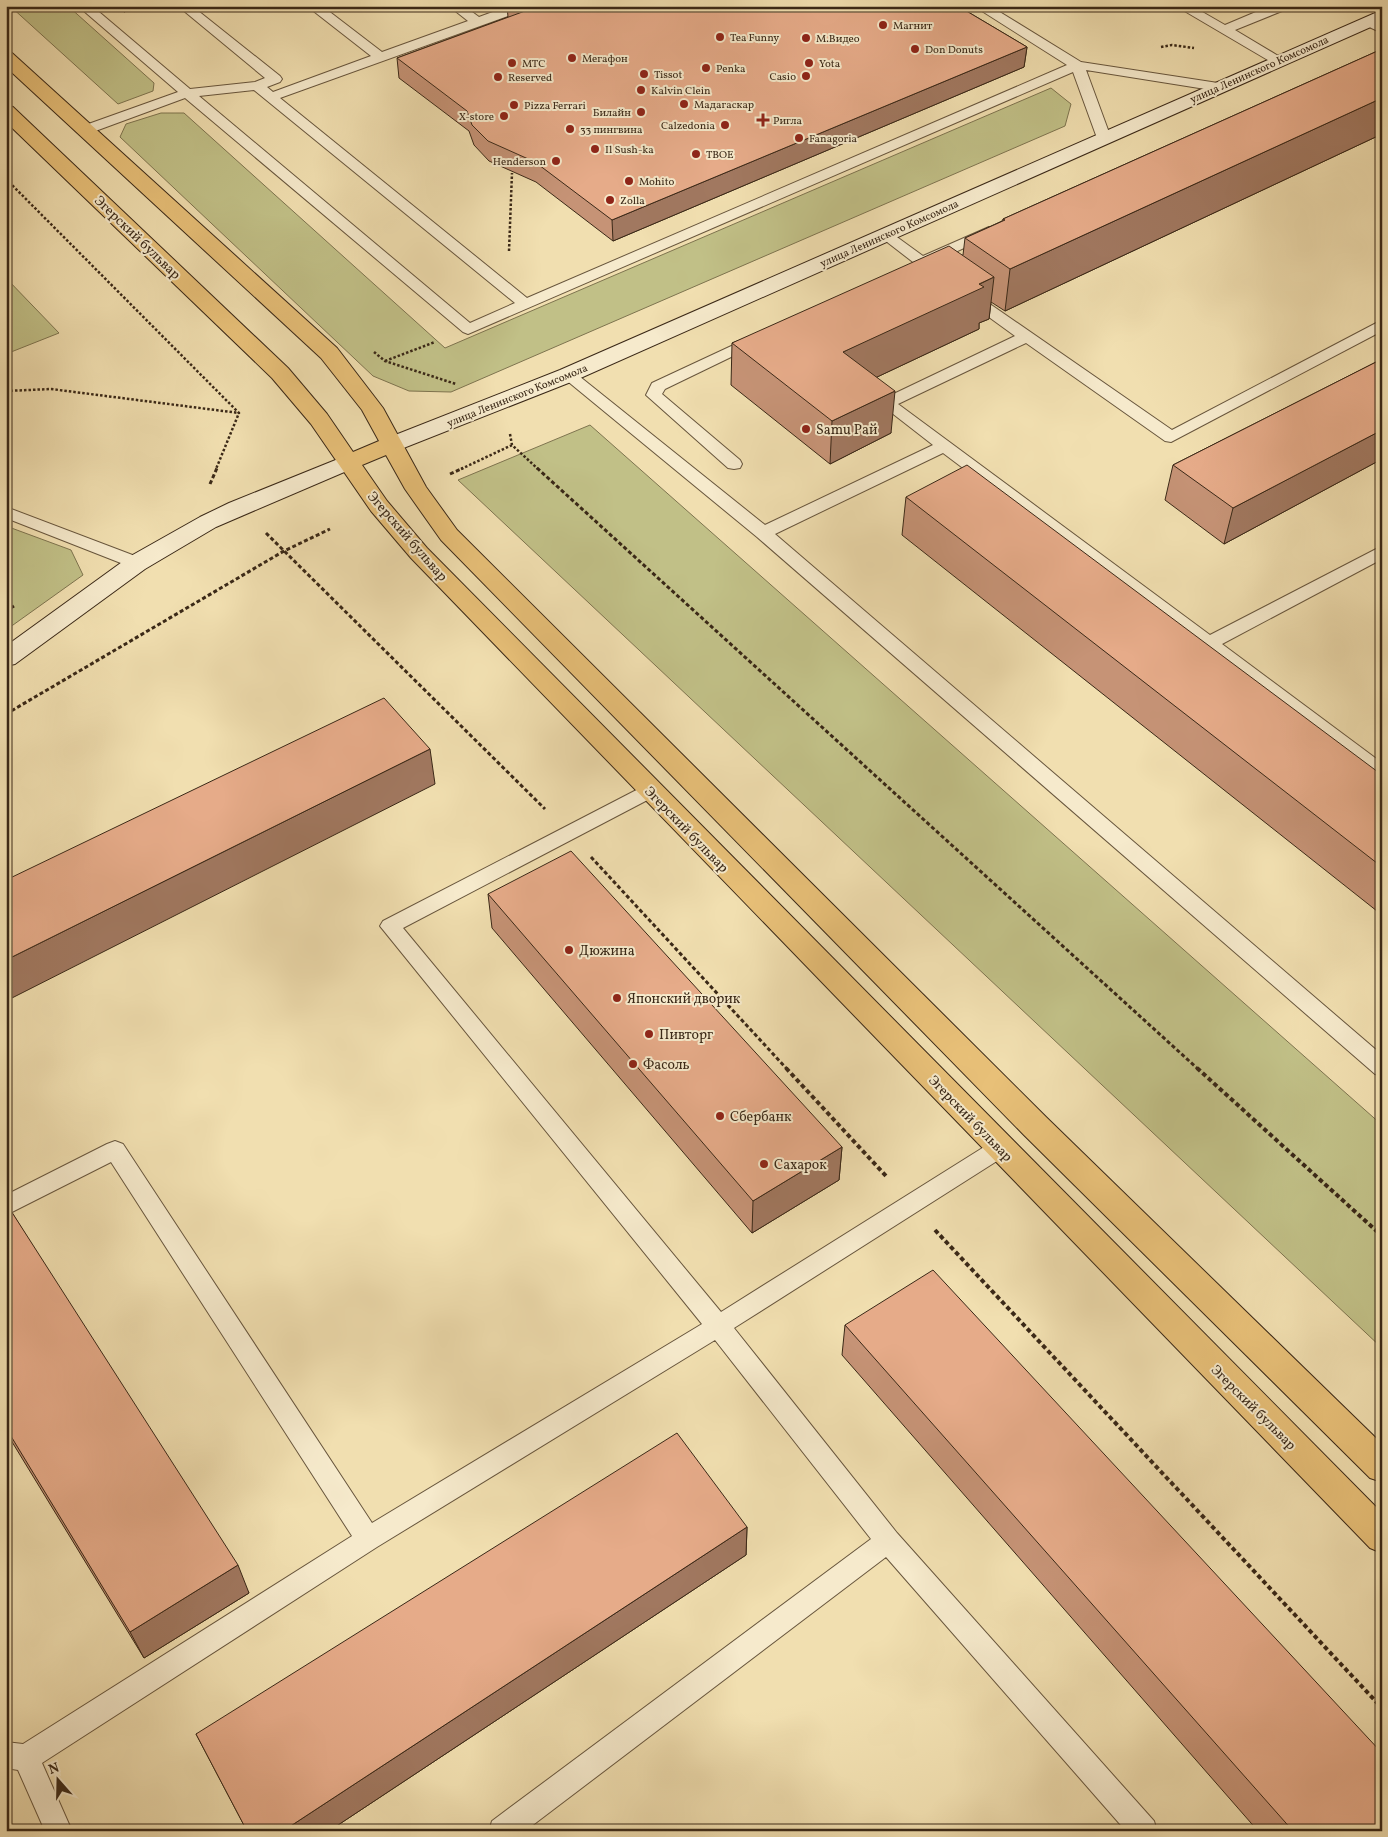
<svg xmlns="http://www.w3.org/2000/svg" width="1388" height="1837" font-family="Vollkorn,serif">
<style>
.green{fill:#c1c087;stroke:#7e744f}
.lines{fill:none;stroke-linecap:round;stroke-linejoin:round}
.service-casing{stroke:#68563d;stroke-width:2}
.secondary-casing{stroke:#3a2817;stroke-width:2}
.primary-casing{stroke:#3a2817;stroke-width:2}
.path-far2{stroke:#3a2817;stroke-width:2.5;stroke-dasharray:2.5 2;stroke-linecap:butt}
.path-far1{stroke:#3a2817;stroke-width:3;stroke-dasharray:4 2.5;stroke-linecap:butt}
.path{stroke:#3a2817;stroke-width:4;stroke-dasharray:4.5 3;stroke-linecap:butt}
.service{fill:#f6eacc;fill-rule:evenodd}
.secondary{fill:#f6eacc;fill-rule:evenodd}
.primary{fill:#e8c078;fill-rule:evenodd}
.wall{fill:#c69376;stroke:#3a2817}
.shaded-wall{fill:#a17860;stroke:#3a2817}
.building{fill:#e6ab89;stroke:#3a2817}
.poi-dot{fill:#8f2418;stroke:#f6eacc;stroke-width:2}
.labels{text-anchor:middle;stroke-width:4;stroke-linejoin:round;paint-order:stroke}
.far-poi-label{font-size:11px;fill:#3a2817;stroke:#f6eacc;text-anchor:start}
.far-street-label{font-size:11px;fill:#3a2817;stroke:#f6eacc}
.street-label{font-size:14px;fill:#3a2817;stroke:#f6eacc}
.poi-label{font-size:14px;fill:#3a2817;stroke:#f6eacc;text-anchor:start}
</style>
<rect width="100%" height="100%" fill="#f1dfb0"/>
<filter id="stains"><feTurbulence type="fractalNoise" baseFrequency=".004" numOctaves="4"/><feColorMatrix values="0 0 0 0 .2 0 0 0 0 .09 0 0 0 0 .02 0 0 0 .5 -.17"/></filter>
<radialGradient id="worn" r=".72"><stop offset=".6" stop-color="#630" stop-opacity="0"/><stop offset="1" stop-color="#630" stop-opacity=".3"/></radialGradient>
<path class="green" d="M10,6H68L154,83L153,91L118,104Z
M1051,88L1071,104L1065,126L451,392L409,391L373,376L120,137L126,124L161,113H184L445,348Z
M6,278L59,333L6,354Z
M590,425L1382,1125V1348L458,480Z
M6,526L71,550L83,575L6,630Z"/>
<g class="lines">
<defs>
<path id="service" d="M78,6H92L190,89L255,82L265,78L178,6H192L280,76L282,79L280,82L267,87L273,92L371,56L307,6H322L382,52L468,21L449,6H464L479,17L509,6H528L527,9L280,98L527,298L1067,65L974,6H990L1081,62L1218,83L1225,87L1218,91L1086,70L1111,138L1104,142L1097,138L1073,72L468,334L463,332L185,98L90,133H80L78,130L80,127L178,92ZM254,90L515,303L470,323L199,96Z
M1176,6H1192L1225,25L1270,6H1288L1287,9L1235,30L1285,60L1283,63H1273Z
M1368,17L1382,23V33L1363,24L1361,21Z
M989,227L994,228L996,231L994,234L932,263L944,273L941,276H931L878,235L880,232H890L923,256Z
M969,291L974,293L1172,430L1382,320V331L1171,442L1165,441L1026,343L898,404L1210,635L1382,546V559L1222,644L1382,763V780L1375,778L943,453L775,534L1382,1055V1076L1375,1074L757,537L560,375L562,372H574L765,525L933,445L879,403L881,400L1015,336L964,299L961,296L964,293Z
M755,335L760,337L763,340L760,343L665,389L662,394L740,460L742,464L740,468L734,469L728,468L646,395L652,383Z
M6,507L143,559L146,563L143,567L137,569L131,567L6,518Z
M650,783L657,785L660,790L657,795L403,928L721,1312L992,1142L1000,1139L1008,1142L1011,1148L1008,1154L734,1328L897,1533L1154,1821L1157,1831H1126L886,1557L525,1831H489L492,1821L871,1539L715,1340L377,1547L42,1763L72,1831H45L18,1770L6,1768V1742L23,1744L352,1536L111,1162L6,1215V1195L107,1144L115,1141L123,1144L372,1523L702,1324L380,926L383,921Z"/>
<path id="secondary" d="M1382,10V22L576,380L401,449L393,451L385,449L382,444L385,439L560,370Z
M348,455L356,457L359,462L356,467L216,527L145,569L15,664L6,666V646L129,557L200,517L229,503Z"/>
<path id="primary" d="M6,52L12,53L337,348L383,408L426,487L457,530L1046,1117L1382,1444V1482L1370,1478L1024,1135L441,540L405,489L386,455L362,465L387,501L427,548L1382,1513V1553L1370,1548L411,558L371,511L311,424L272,378L6,122V105L13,107L288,368L327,414L353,452L379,441L362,410L321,358L6,67Z"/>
</defs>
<use href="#service" class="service-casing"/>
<use href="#secondary" class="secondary-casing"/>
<use href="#primary" class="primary-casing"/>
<path class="path-far2" d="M1161,47L1172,45L1194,48
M6,179L239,413L216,469
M509,251L512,173
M374,352L385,361L456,384
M385,361L435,342
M6,391L51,389L239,413
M510,434L512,445L538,469
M461,469L512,445"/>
<path class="path-far1" d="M537,468L1198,1069
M450,474L463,468
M210,484L217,468
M266,533L545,809
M6,611L14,606
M6,714L284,551L330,529
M591,857L787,1069"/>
<path class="path" d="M786,1068L887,1177
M1197,1068L1382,1236
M935,1230L1382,1708"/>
<use href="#service" class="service"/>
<use href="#secondary" class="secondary"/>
<use href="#primary" class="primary"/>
</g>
<path class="wall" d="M117,6H142L124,12Z
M507,6H958L1027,47L1024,67L613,241L536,182L489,161L474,145L469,131L399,78L397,58L508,17Z
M1382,49V134L1005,311L991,302L989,319L979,323V329L877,377L891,433L830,464L731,385L732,343L963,255L965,238L1002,221L1003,219Z
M1382,359V459L1224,544L1165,500L1173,465Z
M906,497L1382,775V915L902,535Z
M488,894L842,1147L839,1180L752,1233L492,928Z
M6,1203L249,1593L144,1658L6,1432Z
M845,1325L1382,1831H1258L842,1355Z
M747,1527L746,1555L329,1831H247L196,1734Z"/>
<path class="shaded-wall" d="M123,6H142L124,12Z
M495,6H503L495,9Z
M1027,47L1024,67L613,241L612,220Z
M1382,98V134L1005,311L1010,269Z
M994,277L989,319L979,323V329L841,394L843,352Z
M895,391L891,433L830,464L832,421Z
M1382,430V459L1224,544L1233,508Z
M430,749L435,784L6,1001V960Z
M6,1020L11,1032L6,1034Z
M842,1147L839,1180L752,1233L753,1201Z
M747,1527L746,1555L329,1831H283Z
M238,1565L249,1593L144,1658L130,1632Z"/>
<path class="building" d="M518,6H958L1027,47L612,220L535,162L488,141L472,125L467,111L397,58L525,11Z
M1382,49V98L1010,269L965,238L1005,220L1003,219Z
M949,246L994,277L979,284L984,287L843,352L895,391L832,421L732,343Z
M1382,359V430L1233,508L1173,465Z
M967,465L1382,775V867L906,497Z
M384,698L430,749L6,960V880Z
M571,851L842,1147L753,1201L488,894Z
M6,1203L238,1565L130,1632L6,1428Z
M933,1270L1382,1753V1831H1293L845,1325Z
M677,1433L747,1527L283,1831H247L196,1734Z"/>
<g class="poi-dot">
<circle cx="883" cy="25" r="5"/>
<circle cx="720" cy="37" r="5"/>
<circle cx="806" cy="38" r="5"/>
<circle cx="915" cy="49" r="5"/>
<circle cx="572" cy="58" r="5"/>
<circle cx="512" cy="63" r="5"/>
<circle cx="809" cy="63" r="5"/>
<circle cx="706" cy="68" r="5"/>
<circle cx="644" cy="74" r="5"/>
<circle cx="806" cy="76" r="5"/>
<circle cx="498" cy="77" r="5"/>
<circle cx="641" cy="90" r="5"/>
<circle cx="684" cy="104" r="5"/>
<circle cx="514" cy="105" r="5"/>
<circle cx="641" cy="112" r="5"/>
<circle cx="504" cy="116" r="5"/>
<path d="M760.5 112.5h5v5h5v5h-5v5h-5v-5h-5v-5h5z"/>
<circle cx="725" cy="125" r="5"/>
<circle cx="570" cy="129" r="5"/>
<circle cx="799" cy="138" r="5"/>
<circle cx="595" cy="149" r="5"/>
<circle cx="696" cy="154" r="5"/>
<circle cx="556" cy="161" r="5"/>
<circle cx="629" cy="181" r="5"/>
<circle cx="610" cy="200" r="5"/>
<circle cx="806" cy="429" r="5"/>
<circle cx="569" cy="950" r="5"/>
<circle cx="617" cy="998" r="5"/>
<circle cx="649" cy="1034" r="5"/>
<circle cx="633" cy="1064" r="5"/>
<circle cx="720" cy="1116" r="5"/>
<circle cx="764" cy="1164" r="5"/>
</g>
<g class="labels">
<g class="far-poi-label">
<text x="893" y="29">Магнит</text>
<text x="730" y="41">Tea Funny</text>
<text x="816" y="42">М.Видео</text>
<text x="925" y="53">Don Donuts</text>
<text x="582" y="62">Мегафон</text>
<text x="522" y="67">МТС</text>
<text x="819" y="67">Yota</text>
<text x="716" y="72">Penka</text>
<text x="654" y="78">Tissot</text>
<text x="796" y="80" text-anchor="end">Casio</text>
<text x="508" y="81">Reserved</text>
<text x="651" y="94">Kalvin Clein</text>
<text x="694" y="108">Мадагаскар</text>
<text x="524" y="109">Pizza Ferrari</text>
<text x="631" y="116" text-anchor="end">Билайн</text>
<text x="494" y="120" text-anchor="end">X-store</text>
<text x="773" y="124">Ригла</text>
<text x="715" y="129" text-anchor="end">Calzedonia</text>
<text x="580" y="133">33 пингвина</text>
<text x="809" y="142">Fanagoria</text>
<text x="605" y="153">Il Sush-ka</text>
<text x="706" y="158">ТВОЕ</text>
<text x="546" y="165" text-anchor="end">Henderson</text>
<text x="639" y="185">Mohito</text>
<text x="620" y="204">Zolla</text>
</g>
<g class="far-street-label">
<text transform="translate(1259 69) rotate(-24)" y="4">улица Ленинского Комсомола</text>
<text transform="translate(889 233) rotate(-24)" y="4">улица Ленинского Комсомола</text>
<text transform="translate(517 395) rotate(-22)" y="4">улица Ленинского Комсомола</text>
</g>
<g class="street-label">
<text transform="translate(138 237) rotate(44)" y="5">Эгерский бульвар</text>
<text transform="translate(408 536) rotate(49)" y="5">Эгерский бульвар</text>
<text transform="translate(687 829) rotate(46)" y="5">Эгерский бульвар</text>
<text transform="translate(971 1118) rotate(46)" y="5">Эгерский бульвар</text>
<text transform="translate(1254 1407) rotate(45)" y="5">Эгерский бульвар</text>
</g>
<g class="poi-label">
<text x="816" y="434">Samu Рай</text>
<text x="579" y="955">Дюжина</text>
<text x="627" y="1003">Японский дворик</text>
<text x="659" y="1039">Пивторг</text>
<text x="643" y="1069">Фасоль</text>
<text x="730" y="1121">Сбербанк</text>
<text x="774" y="1169">Сахарок</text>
</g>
</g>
<rect width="1388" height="1837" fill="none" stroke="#f1dfb0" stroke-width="25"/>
<rect x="8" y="8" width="1373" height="1822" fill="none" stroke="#3a2817" stroke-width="2.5"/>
<rect x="12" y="12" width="1363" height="1812" fill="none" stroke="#3a2817"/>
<g transform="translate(58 1780) rotate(340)" stroke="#f6eacc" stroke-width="4" paint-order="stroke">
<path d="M0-4L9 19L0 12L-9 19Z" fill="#3a2817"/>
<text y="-8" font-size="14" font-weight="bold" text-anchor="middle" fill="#3a2817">N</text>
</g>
<rect width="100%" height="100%" filter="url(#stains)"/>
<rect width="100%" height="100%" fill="url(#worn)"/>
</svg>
